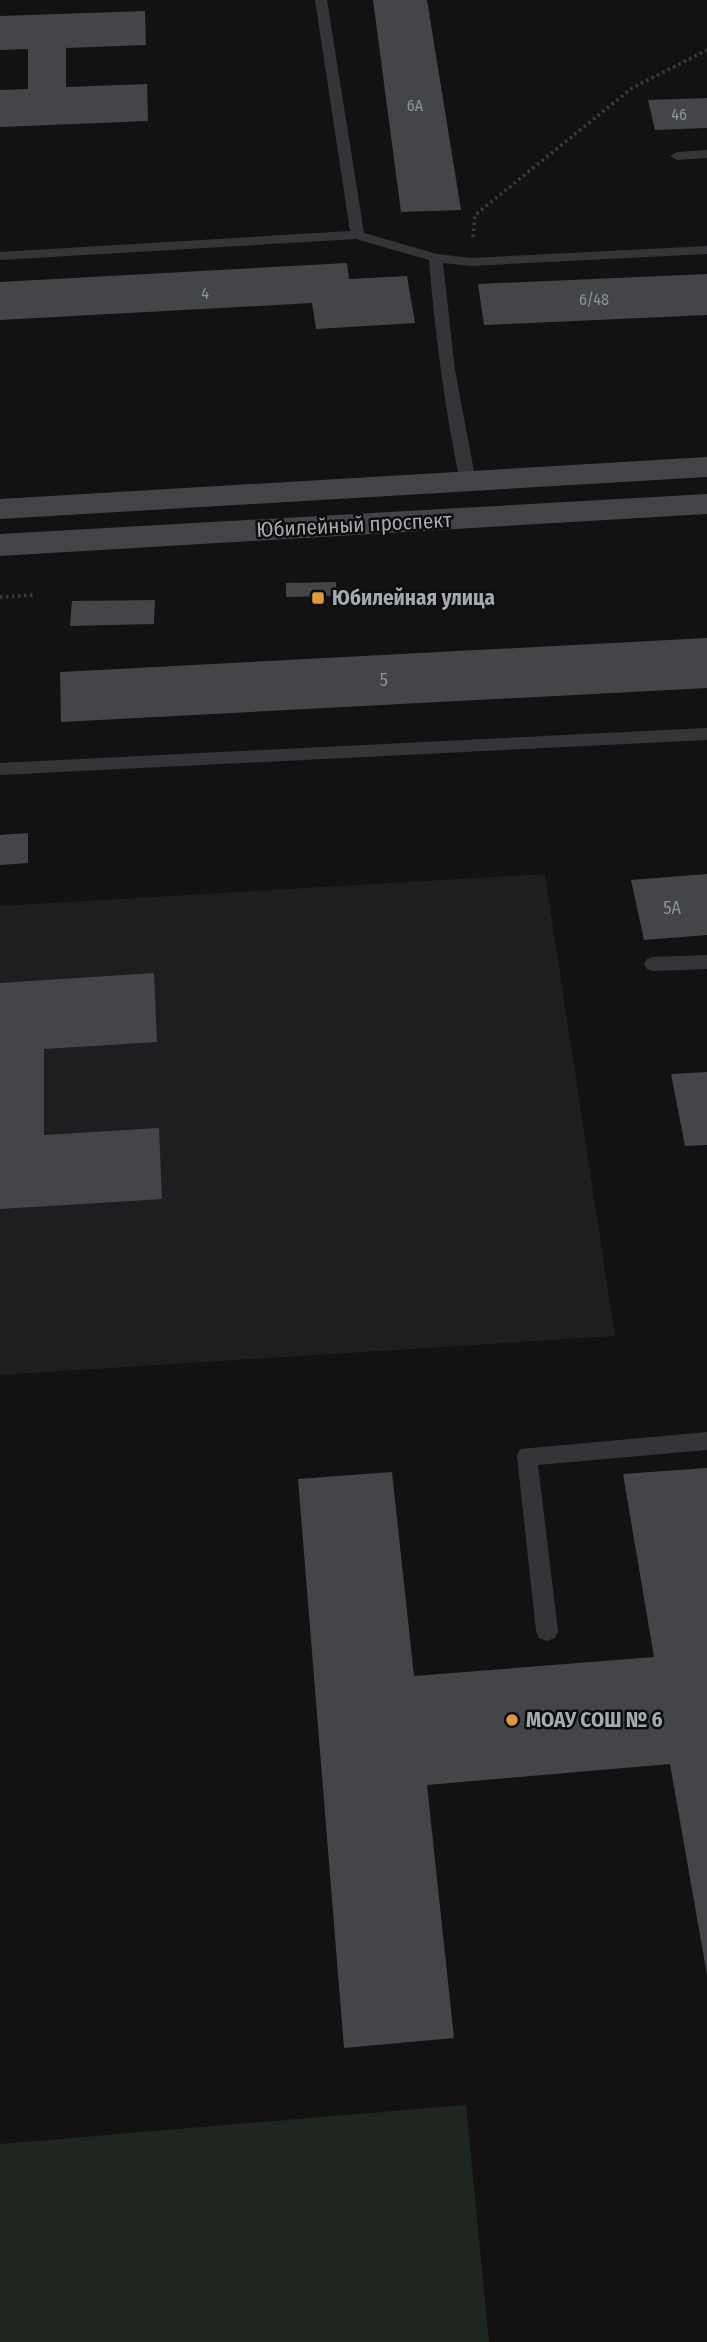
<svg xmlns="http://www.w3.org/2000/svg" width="707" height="2342" font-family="'Fira Sans Condensed',sans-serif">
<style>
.built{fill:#1e1e20}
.green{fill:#1f261f}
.building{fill:#444548}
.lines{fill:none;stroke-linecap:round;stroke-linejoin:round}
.path{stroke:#3a3c3f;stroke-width:3.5;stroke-dasharray:2.5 3.5;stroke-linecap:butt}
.lane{fill:#333538;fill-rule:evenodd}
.secondary{fill:#424448;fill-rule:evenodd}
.poi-dot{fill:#dd9840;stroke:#0d0d0e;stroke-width:2.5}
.labels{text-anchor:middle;stroke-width:5;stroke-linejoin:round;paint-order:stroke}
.far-number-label{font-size:16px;fill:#8d9198}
.number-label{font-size:18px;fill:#8d9198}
.street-label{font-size:21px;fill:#a5aab2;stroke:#0d0d0e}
.poi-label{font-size:21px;font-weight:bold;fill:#a5aab2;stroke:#0d0d0e;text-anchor:start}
</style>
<rect width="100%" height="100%" fill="#121213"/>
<path class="built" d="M545,874L615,1336L0,1375V906Z"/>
<path class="green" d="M466,2105L489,2342H0V2144Z"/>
<path class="building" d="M373,0H427L461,210L401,212Z
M145,11L146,45L66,48V87L147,84L148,121L0,127V90L28,89V49L0,50V16Z
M707,98V128L655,130L648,100Z
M347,263L349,279L407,276L415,323L316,329L312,303L0,320V282Z
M707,274V315L484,325L478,284Z
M336,582V596L286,597V583Z
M155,600L154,624L70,626L72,601Z
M707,638V688L61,722L60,672Z
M28,833V863L0,865V835Z
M707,874V935L644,940L631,880Z
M154,973L157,1042L44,1049V1135L159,1128L162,1199L0,1209V983Z
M707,1072V1145L685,1146L671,1074Z
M707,1468V1975L670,1764L427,1785L454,2038L344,2048L298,1479L392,1472L414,1676L654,1657L623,1474Z"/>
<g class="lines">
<path class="path" d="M473,237L475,215L632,88L707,50
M0,597L34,595"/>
<path class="lane" d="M315,0H327L364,233L437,254L471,258L707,246V254L471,266L443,263L455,370L476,482L473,486L468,487L460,482C445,409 435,335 429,260L356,239L0,260V252L350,231Z
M707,150V158L677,160L670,156L677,152Z
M707,728V740L0,775V763Z
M707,955V969L653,971L647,969L644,964L647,959L653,957Z
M707,1432V1450L538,1465L558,1631L555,1638L547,1641L539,1638L536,1631L517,1456L520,1449Z"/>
<path class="secondary" d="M707,457V477L0,519V499Z
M707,494V514L0,556V534Z"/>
</g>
<g class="poi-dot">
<rect x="311" y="591" width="14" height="14" rx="3.5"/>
<circle cx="512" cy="1720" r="7"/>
</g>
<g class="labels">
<g class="far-number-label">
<text x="415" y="111">6А</text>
<text x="679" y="120">46</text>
<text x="205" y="299">4</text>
<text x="594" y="305">6/48</text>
</g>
<g class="number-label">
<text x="384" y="686">5</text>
<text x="672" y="914">5А</text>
</g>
<g class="street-label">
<text transform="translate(354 525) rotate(-3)" y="7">Юбилейный проспект</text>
</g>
<g class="poi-label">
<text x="332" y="605">Юбилейная улица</text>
<text x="526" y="1727">МОАУ СОШ № 6</text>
</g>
</g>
</svg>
